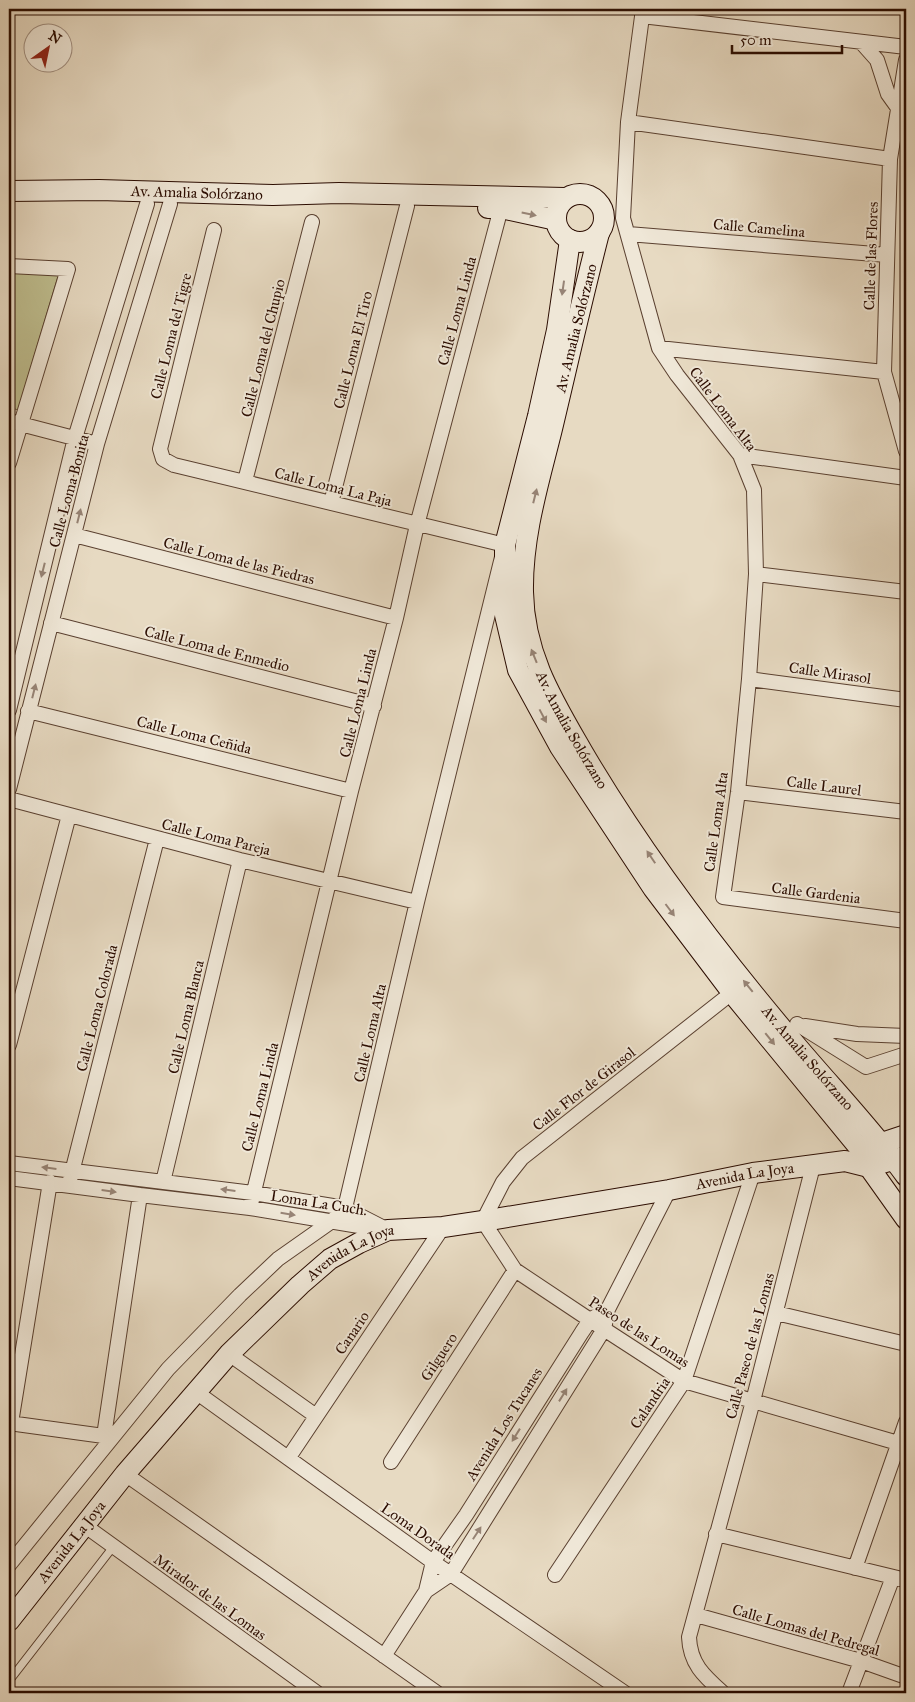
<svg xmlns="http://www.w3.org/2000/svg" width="915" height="1702" font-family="'IM FELL Great Primer',serif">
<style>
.green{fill:#bebd8e;stroke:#746447}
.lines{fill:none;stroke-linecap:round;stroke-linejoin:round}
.lane-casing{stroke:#5a4030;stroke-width:9}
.street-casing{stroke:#5a4030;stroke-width:16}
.secondary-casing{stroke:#2b0c00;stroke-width:22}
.lane{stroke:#efe7d7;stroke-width:7}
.street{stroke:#efe7d7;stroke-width:14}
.secondary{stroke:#efe7d7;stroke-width:20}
.oneway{fill:#978476}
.labels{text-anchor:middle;stroke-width:4;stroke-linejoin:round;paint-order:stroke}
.street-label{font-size:15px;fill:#2b0c00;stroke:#efe7d7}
</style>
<rect width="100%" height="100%" fill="#e7dac2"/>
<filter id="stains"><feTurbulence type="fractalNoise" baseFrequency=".004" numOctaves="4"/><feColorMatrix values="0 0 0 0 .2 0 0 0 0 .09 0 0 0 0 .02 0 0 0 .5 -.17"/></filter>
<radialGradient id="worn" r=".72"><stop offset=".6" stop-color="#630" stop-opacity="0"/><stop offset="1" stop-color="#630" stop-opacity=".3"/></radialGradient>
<path class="green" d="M9,270L59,273L18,410L9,407Z"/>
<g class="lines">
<defs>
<path id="lane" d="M9,1681L113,1547"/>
<path id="street" d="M643,9L628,122L623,218L659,348L677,375L740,455L754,490L756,574L749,679L738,792L723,897L906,921
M642,16L906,47
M861,42L877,60L888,94L898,108
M906,60L890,159L884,372L906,451
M628,122L890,159
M214,230L160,449L163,459L174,465L505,545L417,902L345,1208
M628,234L887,255
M9,266L68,269L9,463
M659,348L884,372
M9,421L97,444
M740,455L906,478
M245,481L312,222
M331,503L407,206
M74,535L396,618
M756,574L906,592
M51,623L374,706
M749,679L906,700
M9,710L75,438L147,204
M28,711L351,791
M9,789L97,444L170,204
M738,792L906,812
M9,799L240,860L417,902
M724,999L522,1158L503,1182L483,1221L515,1270L590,1320L684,1381L898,1443
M797,1024L866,1067L906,1054
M805,1026L857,1034L906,1036
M9,1045L69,815
M9,1163L253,1193L345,1208L388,1230
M9,1178L140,1195L250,1208L377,1229
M70,1180L157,839
M163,1182L240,860
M250,1208L351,791L396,618L417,525L501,208
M776,1313L906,1344
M229,1354L316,1416
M196,1392L433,1562L625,1693
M9,1423L111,1437
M11,1423L50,1182
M104,1436L140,1195
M289,1457L443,1227
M391,1462L515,1270
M125,1474L437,1693
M84,1525L317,1693
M716,1534L906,1580
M9,1565L168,1369L240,1295L278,1259L332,1221L345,1208
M855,1568L906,1422
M555,1575L684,1381L753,1173
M426,1591L451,1574L596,1342L604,1329L608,1309L669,1190
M696,1615L861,1661L906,1677
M384,1656L426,1591L433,1562L466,1515L582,1332L590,1320L598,1315
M723,1693C704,1676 690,1664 689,1637L753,1401L813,1166
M849,1693L893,1577"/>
<g id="secondary">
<path id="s1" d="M9,191L99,190L273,195L339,193L565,198"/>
<circle cx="580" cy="218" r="24"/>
<path d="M488,208H501L556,220"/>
<path id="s2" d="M599,233C582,299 567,366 551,433C538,485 522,537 523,592C524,654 552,699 582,751C643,855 717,952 795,1044C832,1088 872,1129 906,1176"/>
<path d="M570,240L557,330L538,416L505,545V615L518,670L560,747L653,888L737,999L861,1150L869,1167L906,1219"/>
<path d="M870,1147L906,1135"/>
<path id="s3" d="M9,1621L125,1474L229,1354L300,1285L330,1259L359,1243L388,1230L443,1227L483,1221L669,1190L753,1173L845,1161L869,1167L906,1156"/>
</g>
</defs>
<use href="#lane" class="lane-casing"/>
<use href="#street" class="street-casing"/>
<use href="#secondary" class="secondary-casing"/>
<use href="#lane" class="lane"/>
<use href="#street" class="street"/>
<use href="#secondary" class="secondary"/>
</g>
<defs><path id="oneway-solid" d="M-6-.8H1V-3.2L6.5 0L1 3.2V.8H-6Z" transform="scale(1.25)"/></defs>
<g class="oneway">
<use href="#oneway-solid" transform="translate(529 214) rotate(12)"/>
<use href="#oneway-solid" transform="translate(563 288) rotate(98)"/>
<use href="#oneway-solid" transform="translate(535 496) rotate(-76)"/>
<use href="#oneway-solid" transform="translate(79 516) rotate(-76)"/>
<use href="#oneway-solid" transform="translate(43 570) rotate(104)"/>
<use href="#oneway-solid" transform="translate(534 656) rotate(-112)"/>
<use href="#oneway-solid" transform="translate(34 691) rotate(-76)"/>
<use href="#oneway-solid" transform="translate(543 716) rotate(62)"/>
<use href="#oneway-solid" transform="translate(651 857) rotate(-124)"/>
<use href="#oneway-solid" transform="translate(670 910) rotate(53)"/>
<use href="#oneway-solid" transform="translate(748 986) rotate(-129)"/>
<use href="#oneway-solid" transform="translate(770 1039) rotate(51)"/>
<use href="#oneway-solid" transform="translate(49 1168) rotate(-173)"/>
<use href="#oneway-solid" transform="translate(228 1190) rotate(-173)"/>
<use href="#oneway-solid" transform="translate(109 1191) rotate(8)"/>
<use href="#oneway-solid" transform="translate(288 1214) rotate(9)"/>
<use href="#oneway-solid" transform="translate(563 1395) rotate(-58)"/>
<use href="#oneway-solid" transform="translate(516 1435) rotate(122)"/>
<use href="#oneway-solid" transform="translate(477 1533) rotate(-57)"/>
</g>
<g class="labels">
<g class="street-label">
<text dy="5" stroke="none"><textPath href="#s1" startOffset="188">Av. Amalia Solórzano</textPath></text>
<text transform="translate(759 228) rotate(5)" y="5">Calle Camelina</text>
<text transform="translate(871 256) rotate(-88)" y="5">Calle de las Flores</text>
<text transform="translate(457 311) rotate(-75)" y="5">Calle Loma Linda</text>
<text transform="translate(576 328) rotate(-76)" y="5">Av. Amalia Solórzano</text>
<text transform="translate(171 336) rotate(-76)" y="5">Calle Loma del Tigre</text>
<text transform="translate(263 348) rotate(-76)" y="5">Calle Loma del Chupio</text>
<text transform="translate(353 350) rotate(-76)" y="5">Calle Loma El Tiro</text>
<text transform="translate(723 409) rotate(53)" y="5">Calle Loma Alta</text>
<text transform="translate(333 487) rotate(14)" y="5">Calle Loma La Paja</text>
<text transform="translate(69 491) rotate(-75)" y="5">Calle Loma Bonita</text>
<text transform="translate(239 561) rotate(14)" y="5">Calle Loma de las Piedras</text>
<text transform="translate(217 649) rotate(14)" y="5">Calle Loma de Enmedio</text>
<text transform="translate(830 673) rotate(8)" y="5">Calle Mirasol</text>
<text transform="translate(358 703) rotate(-76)" y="5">Calle Loma Linda</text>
<text dy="5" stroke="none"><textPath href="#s2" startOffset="516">Av. Amalia Solórzano</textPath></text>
<text transform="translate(194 735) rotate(14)" y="5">Calle Loma Ceñida</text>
<text transform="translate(824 786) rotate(7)" y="5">Calle Laurel</text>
<text transform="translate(716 822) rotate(-82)" y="5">Calle Loma Alta</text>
<text transform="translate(216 837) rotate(14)" y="5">Calle Loma Pareja</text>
<text transform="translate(816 893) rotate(7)" y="5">Calle Gardenia</text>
<text transform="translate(97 1008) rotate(-76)" y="5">Calle Loma Colorada</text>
<text transform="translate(186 1017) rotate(-77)" y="5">Calle Loma Blanca</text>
<text transform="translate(370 1033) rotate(-77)" y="5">Calle Loma Alta</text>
<text dy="5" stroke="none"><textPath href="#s2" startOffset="921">Av. Amalia Solórzano</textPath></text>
<text transform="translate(584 1089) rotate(-38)" y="5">Calle Flor de Girasol</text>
<text transform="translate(260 1097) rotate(-76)" y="5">Calle Loma Linda</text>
<text dy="5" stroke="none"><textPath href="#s3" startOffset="911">Avenida La Joya</textPath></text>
<text transform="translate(319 1203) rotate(9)" y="5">Loma La Cuch.</text>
<text dy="5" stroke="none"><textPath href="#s3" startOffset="506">Avenida La Joya</textPath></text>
<text transform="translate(639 1332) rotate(33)" y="5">Paseo de las Lomas</text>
<text transform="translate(352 1333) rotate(-56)" y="5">Canario</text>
<text transform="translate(750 1346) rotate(-75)" y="5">Calle Paseo de las Lomas</text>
<text transform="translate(439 1357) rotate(-57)" y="5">Gilguero</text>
<text transform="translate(650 1403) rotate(-56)" y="5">Calandria</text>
<text transform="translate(504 1424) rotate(-58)" y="5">Avenida Los Tucanes</text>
<text transform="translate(418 1531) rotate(35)" y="5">Loma Dorada</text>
<text dy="5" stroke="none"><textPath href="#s3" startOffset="101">Avenida La Joya</textPath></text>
<text transform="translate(210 1597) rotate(36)" y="5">Mirador de las Lomas</text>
<text transform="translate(806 1630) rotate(16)" y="5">Calle Lomas del Pedregal</text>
</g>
</g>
<rect width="915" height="1702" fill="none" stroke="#e7dac2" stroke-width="30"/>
<rect x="10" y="10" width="895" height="1682" fill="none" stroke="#2b0c00" stroke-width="2.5"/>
<rect x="15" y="15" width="885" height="1672" fill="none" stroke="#2b0c00"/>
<g transform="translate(48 48) rotate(33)"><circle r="24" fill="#efe7d7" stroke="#a18f81"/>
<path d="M0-4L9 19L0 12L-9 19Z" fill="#8f2418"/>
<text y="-8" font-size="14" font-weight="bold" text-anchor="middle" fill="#2b0c00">N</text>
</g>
<path d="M732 45v8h110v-8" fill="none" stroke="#2b0c00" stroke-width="2.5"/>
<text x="740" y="45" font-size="15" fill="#2b0c00" stroke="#efe7d7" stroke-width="4" paint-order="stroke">50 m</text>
<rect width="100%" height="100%" filter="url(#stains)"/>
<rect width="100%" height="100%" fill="url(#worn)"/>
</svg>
